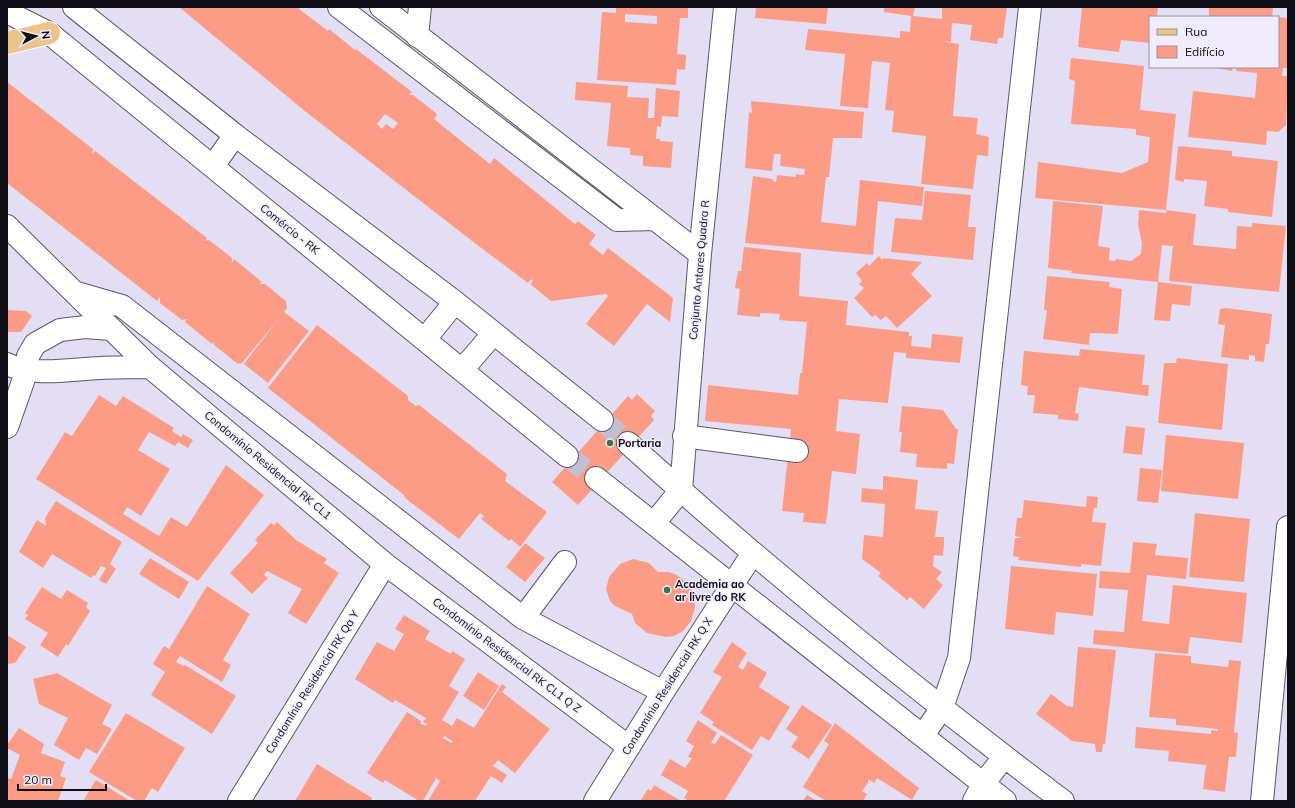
<svg xmlns="http://www.w3.org/2000/svg" width="1295" height="808" font-family="Mulish,sans-serif">
<style>
.building{fill:#fc9c86;fill-rule:evenodd}
.lines{fill:none;stroke-linecap:round;stroke-linejoin:round}
.minor-tunnel{stroke:#c3bfd3;stroke-width:22;stroke-dasharray:22 11;stroke-linecap:butt}
.minor-casing{stroke:#5b5669;stroke-width:24}
.major-casing{stroke:#fff;stroke-width:24}
.minor{stroke:#fff;stroke-width:22}
.major{stroke:#ecc389;stroke-width:22}
.poi-dot{fill:#2f7947;stroke:#f0ecfe;stroke-width:1.5}
.labels{text-anchor:middle;stroke-width:3;stroke-linejoin:round;paint-order:stroke}
.street-label{font-size:11px;fill:#100e15;stroke:#f0ecfe}
.poi-label{font-size:11px;font-weight:bold;fill:#100e15;stroke:#f0ecfe;text-anchor:start}
</style>
<rect width="100%" height="100%" fill="#e3def4"/>
<path class="building" d="M179,7H300L299,9L328,31L329,29L355,50L356,49L412,92L409,95H413L436,113L437,115L434,119L490,164L494,158L575,224L578,221L596,235L589,244L603,255L608,248L673,298L670,322L647,304L614,346L586,324L608,296L606,294L551,301L530,284L533,281L531,279L528,283L472,241L306,112ZM385,114L398,123L393,129L386,124L382,129L377,124Z
M616,7H688V18H680L677,54L686,55V58L685,70L677,69L676,85L597,80L602,12L616,13ZM625,14L657,16V24L625,22Z
M756,7H828L826,24L755,18Z
M884,7H915L913,16L942,19V7H1007L1003,38H998L997,44L970,40L972,25L952,23L951,42L940,41L959,44L953,116L978,118L976,134L989,137L988,156L977,155L973,189L921,184L926,136L892,132L894,111L885,110L890,63L872,61L868,108L840,106L845,54L805,50L808,29L900,38V31L910,32L911,16L884,12Z
M1082,7H1158L1157,17H1150V43L1121,40L1119,52L1078,47Z
M1209,7H1273L1272,17H1209Z
M1278,17L1288,18V68H1283L1282,76H1288L1286,125L1278,132L1267,131L1266,145L1188,137L1193,91L1255,98L1257,73L1236,71V67H1278Z
M1071,58L1144,66L1140,110L1176,114L1166,210L1196,214L1193,245L1236,249L1237,226L1252,227V223L1286,226L1279,292L1169,281L1173,246L1162,245L1158,282L1080,274L1071,273L1072,271L1048,268L1053,201L1103,206L1098,246L1110,248L1109,260L1115,261L1116,259L1131,261L1141,254L1142,244L1138,224L1139,210L1166,213V210L1035,198L1038,162L1122,173L1148,162L1150,137L1136,135V129L1071,124L1075,81L1069,79Z
M1210,67H1233L1232,71Z
M7,82L93,149L92,154L95,151L207,238L205,241L209,240L232,258V263L234,259L262,282L260,284H265L286,301L287,308L284,312L309,331L268,383L244,364L279,318L242,363L238,364L214,345V342L212,344L185,322L187,319L182,320L160,303V297L157,301L7,183Z
M576,82L628,86L627,97L649,98L648,118H654L656,88L680,91L678,117L662,116L661,127L657,126L656,139H660V141L673,142L671,168L643,166V156L630,155V148L607,146L611,103L575,100Z
M751,101L864,112L862,138H833L829,177H826L821,222L856,226L860,180L924,187L922,206L878,201L873,255L745,243L753,176L773,179V181L776,182L777,175L796,177V174L804,175L805,169L780,166L781,154H774L772,171L745,168L749,112L752,113Z
M1178,146L1232,151V156L1278,161L1272,217L1228,212V209L1204,206L1207,181L1184,179V182L1175,180Z
M925,191L971,195L968,227H976L973,260L891,252L895,218L922,220Z
M744,247L801,253L799,296L848,301L846,325L909,332V336H912L911,346L931,348L932,334L963,337L960,363L906,358V353L894,352L888,403L839,399L836,431L860,434L856,474L832,471L826,524L803,522L804,513L782,511L791,429L705,421L708,385L798,395L800,373H802L807,322L779,320L780,314L760,313V317L737,315L740,289L735,288L738,271H741Z
M879,256L882,260L883,258L922,262L911,274L932,296L897,328L886,316L881,320L875,315L872,317L854,298L864,288L859,284L862,281L856,273L867,263L869,266Z
M1047,276L1110,282L1109,287L1122,289L1118,334L1090,333L1089,345L1043,339L1047,310H1044Z
M1158,282L1192,286L1190,306L1172,304L1170,321L1154,320Z
M1226,308L1272,314L1269,344H1266L1264,362L1255,361V356L1249,355V360L1221,357L1225,325L1218,324L1220,309Z
M7,310L26,311L32,316L21,332H7Z
M317,325L408,396V400L416,406L419,405L507,474L505,481L547,512L520,547L511,539L509,541L481,519L484,516L480,513L459,539L405,498L404,495L268,388Z
M1080,349L1145,355L1142,385H1149L1148,396L1079,387L1075,413L1079,414L1078,421L1058,419V415L1033,413L1035,395H1027L1028,386L1021,385L1024,351L1079,356Z
M1177,358L1228,364L1222,430L1158,423L1164,363H1176Z
M637,394L655,411L651,416L654,420L578,505L552,482L628,396L632,400Z
M99,395L116,406L123,396L174,428L172,431L181,437L183,434L193,440L188,448L178,442L175,446L149,432L138,450L170,469L141,516L127,507L123,514L159,536L171,517L187,527L226,465L264,495L198,581L36,479L65,432L72,436Z
M902,406L943,410L956,429H958L954,464L947,463V469L916,467L917,454L900,452L902,432H899Z
M1126,426L1145,428L1142,455L1123,453Z
M1166,435L1244,443L1238,499L1161,491Z
M1140,468L1162,470L1158,503L1137,501Z
M883,476L918,480L915,509L938,511L935,537H944V543L943,556L934,555L933,566L942,572L936,579L943,585L924,609L910,597L907,600L878,576L881,573L862,559L864,535L883,537L885,504L861,502L862,488L883,490Z
M1087,496L1098,497L1097,508H1094L1092,522L1106,523L1101,566L1081,564V567L1018,560L1019,557L1013,556L1015,538H1021V537L1015,536L1017,518H1022L1024,500L1086,507Z
M56,501L122,542L110,564L116,569L106,584L99,580L106,568L101,566L95,576L93,575L91,578L52,554L43,568L19,552L37,520L46,526L45,518Z
M1195,513L1250,519L1244,582L1189,577Z
M277,522L296,540L327,559L324,563L339,573L306,624L288,613L302,589L267,571L264,575L268,578L252,594L230,573L258,543L255,540L271,523L274,525Z
M1133,542L1157,544L1155,555L1188,558L1186,579L1147,575L1142,621L1169,624L1173,585L1247,593L1242,643L1190,637L1188,654L1093,644L1094,630L1124,632L1128,590L1099,588L1100,571L1130,573Z
M525,543L545,558L525,582L506,567Z
M150,558L189,582L179,599L139,574Z
M633,559L649,563L658,572H669L677,575L689,585L694,594L695,608L691,621L683,631L674,636L666,637L647,633L635,623L632,614L615,606L610,601L606,589L609,577L620,564Z
M1011,566L1097,574L1093,616L1056,612L1054,635L1005,629Z
M207,586L250,614L223,660L231,665L222,682L180,656L176,662L184,666L185,665L236,696L212,734L151,695L165,672L153,664L164,646L169,649Z
M42,587L61,599L67,590L88,603L86,607L90,611L68,646L66,644L58,657L40,645L48,633L25,619L28,615L25,613Z
M404,615L430,631L425,639L451,654L452,651L465,659L449,686L459,692L442,720L452,726L457,718L474,728L502,684L506,687L502,692L550,729L515,773L498,760L493,766L507,775L502,783L491,776L475,801H428L440,781L436,778L423,801H419L385,780L383,783L367,773L407,712L421,721L420,723L426,726L427,724L423,722L426,718L395,700L393,703L355,679L377,642L394,651L404,634L395,629ZM444,736L453,741L451,743L443,738Z
M7,635L26,647L15,663L7,664Z
M732,642L747,653L738,667L743,670L748,661L767,673L759,687L790,707L769,741L761,736L752,750L712,725L714,722L700,713L722,677L713,672Z
M1078,647L1116,650L1105,744H1103L1102,752H1096L1095,744L1072,741L1036,714L1051,694L1067,706L1073,707Z
M1155,653L1191,656V663L1228,667L1229,660L1241,661L1234,732L1238,733L1236,757H1229L1225,792L1203,789L1206,765L1168,761L1169,751L1135,748L1136,727L1211,734V730L1218,731V729L1176,725V719L1149,717Z
M478,672L499,686L484,710L463,696Z
M57,673L112,705L102,724L112,729L97,754L86,748L79,760L54,745L68,718L39,704L33,679Z
M802,705L832,725L809,759L791,747L798,737L786,729Z
M126,713L185,748L158,792L152,788L144,801H137L89,772Z
M698,720L717,733L711,743L715,744L721,735L753,755L724,801H689L684,798L688,791L661,775L670,759L685,768L692,758L688,757L694,746L686,741Z
M835,723L919,788L912,800L877,778L874,783L868,779V783L862,791L867,794L863,801H826L803,787L829,744L824,741Z
M19,728L44,744L41,753L65,762L60,776L66,778L58,801H7V778L11,779L20,755L7,748V745Z
M317,764L372,798L371,801H295Z
M96,780L127,799L129,801H83Z
M654,785L681,801H640L648,789L651,791Z
M807,795L817,801H803Z"/>
<g class="lines">
<path class="minor-tunnel" d="M602,420L628,443
M567,456L596,478"/>
<defs>
<path id="minor" d="M74,7L235,135L455,302L602,420
M339,7L617,220L655,219
M381,7L700,254
M7,12L49,33L567,456
M417,36L420,7
M213,166L235,135
M7,226L150,367L385,564L629,747
M77,293L122,306L523,618L663,692
M425,339L455,302
M7,364C33,377 72,369 100,368C116,367 133,367 150,367
M462,370L493,334
M7,427L27,370L28,356L35,344L60,330L85,327L111,329
M684,436L797,451
M628,443C767,569 913,688 1063,801
M596,478L1005,801
M654,523L681,490L700,254L725,7
M523,618L565,562
M923,735L942,708L959,658L1030,7
M239,801L385,564
M595,801L663,692L753,553
M974,801L983,784L1004,757
M1262,801L1288,527"/>
<path id="major" d="M7,43L49,33"/>
</defs>
<use href="#minor" class="minor-casing"/>
<use href="#major" class="major-casing"/>
<use href="#minor" class="minor"/>
<use href="#major" class="major"/>
</g>
<g class="poi-dot">
<circle cx="610" cy="443" r="4"/>
<circle cx="667" cy="590" r="4"/>
</g>
<g class="labels">
<g class="street-label">
<text transform="translate(290 229) rotate(39)" y="4">Comércio - RK</text>
<text transform="translate(699 270) rotate(-85)" y="4">Conjunto Antares Quadra R</text>
<text transform="translate(268 465) rotate(40)" y="4">Condomínio Residencial RK CL1</text>
<text transform="translate(507 655) rotate(37)" y="4">Condomínio Residencial RK CL1 Q Z</text>
<text transform="translate(312 682) rotate(-58)" y="4">Condomínio Residencial RK Qa Y</text>
<text transform="translate(667 686) rotate(-58)" y="4">Condomínio Residencial RK Q X</text>
</g>
<g class="poi-label">
<text x="618" y="447">Portaria</text>
<text x="675" y="588">Academia ao<tspan x="675" dy="13">ar livre do RK</tspan></text>
</g>
</g>
<rect width="1295" height="808" fill="none" stroke="#100e15" stroke-width="16"/>
<rect x="1149" y="16" width="130" height="52" fill="#f0ecfe" stroke="#9693a1"/>
<rect x="1157" y="29" width="20" height="6" fill="#ecc389" stroke="#9693a1"/>
<text x="1185" y="36" font-size="12" fill="#100e15">Rua</text>
<rect x="1157" y="46" width="20" height="12" fill="#fc9c86" stroke="#9693a1"/>
<text x="1185" y="56" font-size="12" fill="#100e15">Edifício</text>
<g transform="translate(36 36) rotate(83)" stroke="#f0ecfe" stroke-width="3" paint-order="stroke">
<path d="M0-3L7 15L0 10L-7 15Z" fill="#100e15"/>
<text y="-6" font-size="11" font-weight="bold" text-anchor="middle" fill="#100e15">N</text>
</g>
<path d="M18 784v6h88v-6" fill="none" stroke="#100e15" stroke-width="2"/>
<text x="24" y="784" font-size="12" fill="#100e15" stroke="#f0ecfe" stroke-width="3" paint-order="stroke">20 m</text>
</svg>
